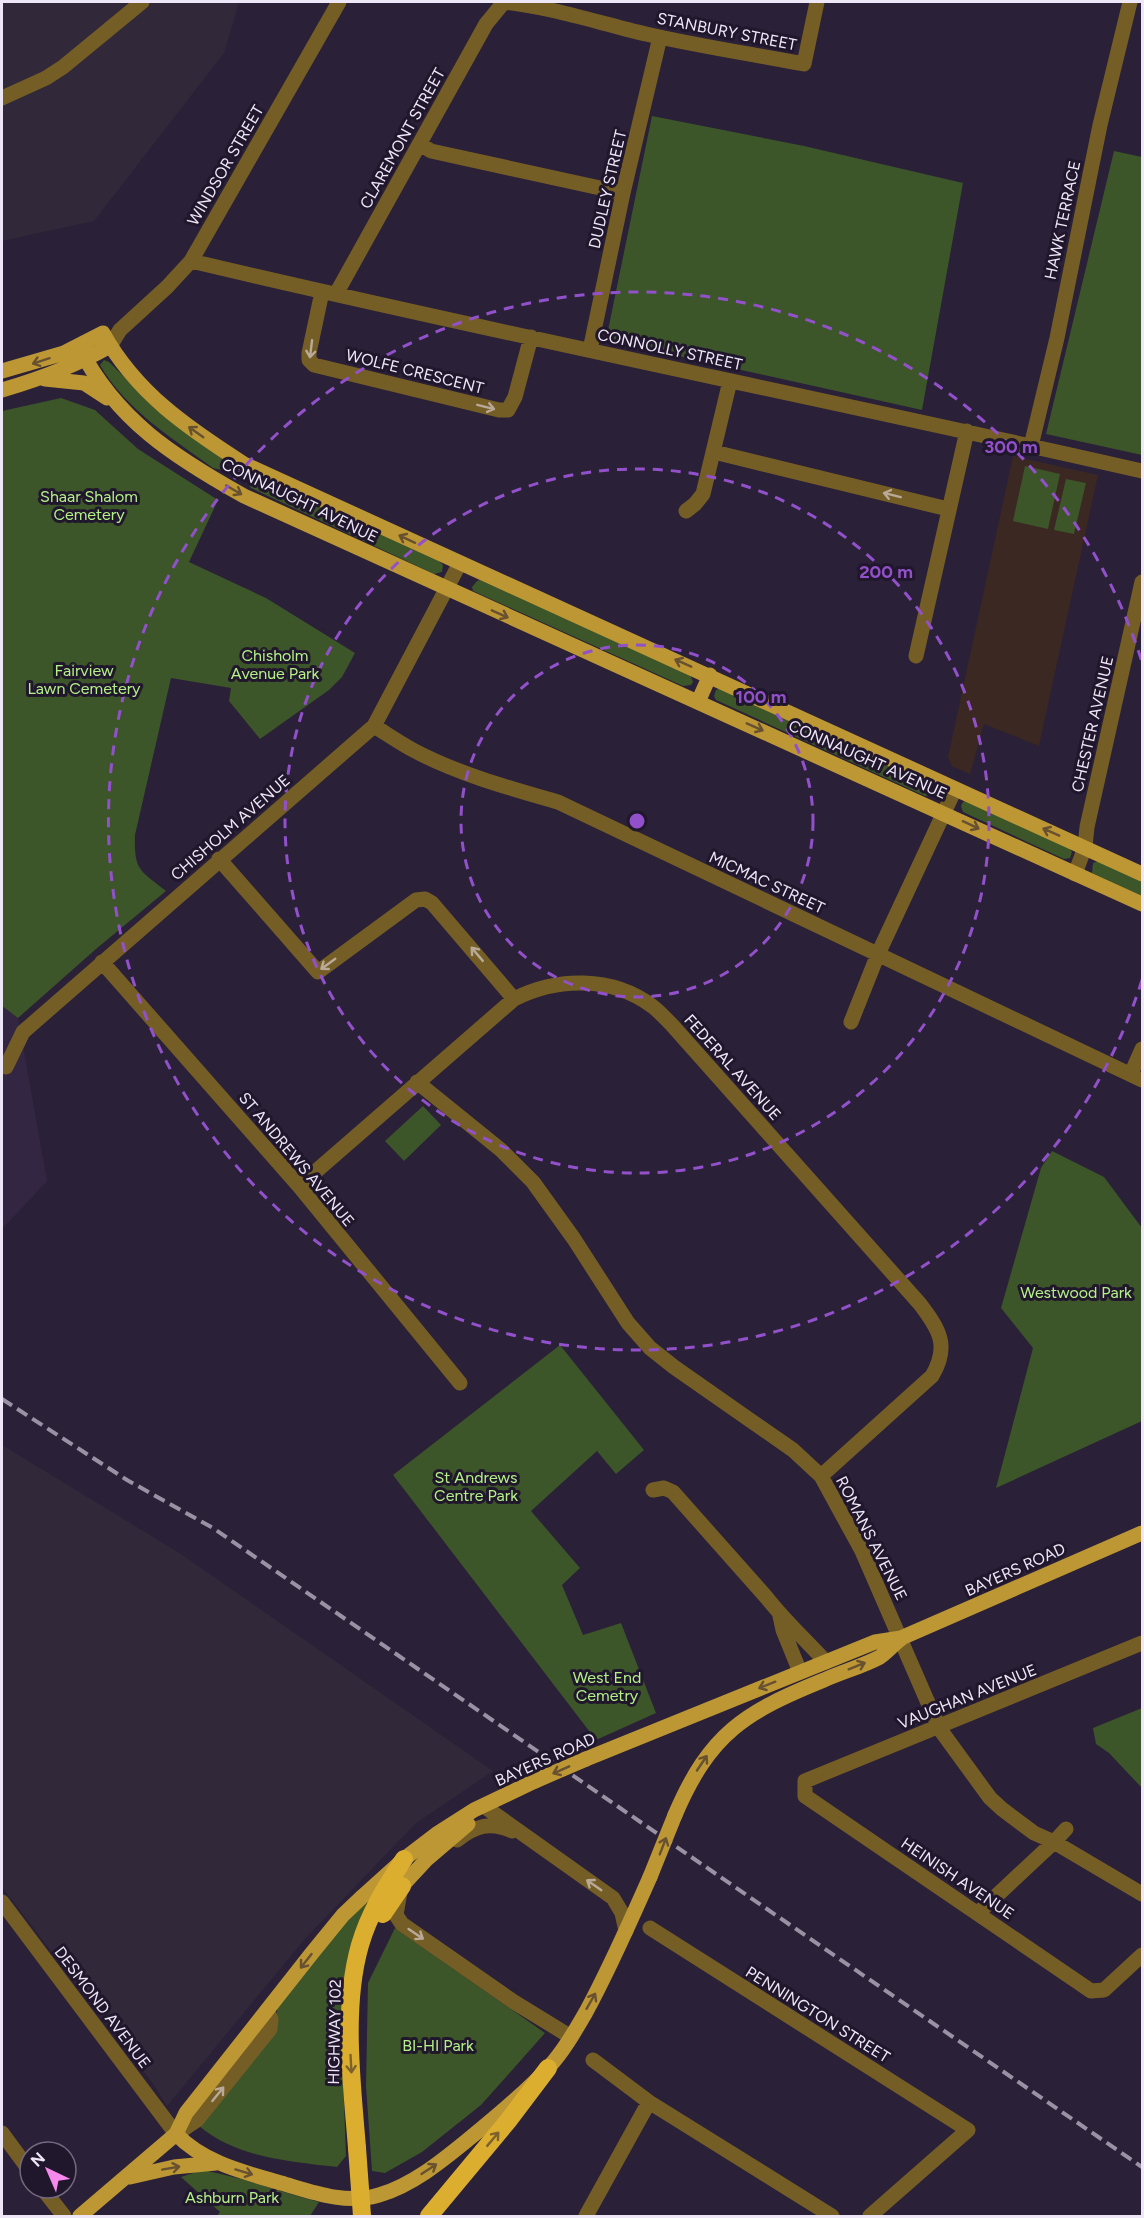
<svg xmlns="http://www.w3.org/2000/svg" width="1144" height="2218" font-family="Figtree,sans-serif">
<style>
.commercial{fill:#312939}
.built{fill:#332643}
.education{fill:#3b2823}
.green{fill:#3c5529}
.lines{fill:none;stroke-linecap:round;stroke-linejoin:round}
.minor{stroke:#755e25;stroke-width:15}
.major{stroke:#bd9734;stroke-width:15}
.highway{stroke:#dbae30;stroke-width:18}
.rail{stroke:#9a91a4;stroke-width:4;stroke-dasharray:12 6;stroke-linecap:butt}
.major-bridge{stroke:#bd9734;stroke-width:15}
.highway-bridge{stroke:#dbae30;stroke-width:18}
.oneway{stroke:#b8a998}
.oneway2{stroke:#675130}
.oneway3{stroke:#7e622e}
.ring{fill:none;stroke:#9251ca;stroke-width:3;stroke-dasharray:10 8}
.labels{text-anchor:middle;stroke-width:6;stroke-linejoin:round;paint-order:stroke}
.street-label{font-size:16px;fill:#eee7f7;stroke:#21172d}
.park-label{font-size:16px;fill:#b3f187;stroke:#21172d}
.centre{fill:#9251ca;stroke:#21172d;stroke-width:3}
.ring-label{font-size:18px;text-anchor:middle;font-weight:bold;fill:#9251ca;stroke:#21172d;stroke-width:6;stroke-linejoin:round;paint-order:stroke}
</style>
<rect width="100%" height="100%" fill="#2a2037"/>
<path class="commercial" d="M2,2H239L224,53L94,221L2,241Z
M2,1445L181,1554L493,1771L415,1824L304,1940L167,2106L154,2085L2,1887Z"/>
<path class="built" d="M2,1006L18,1018L47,1181L2,1229Z"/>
<path class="education" d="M1013,456L1098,475L1039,746L984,724L970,774L952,766L948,757Z"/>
<path class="green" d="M652,116L804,146L963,183L922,410L606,340Z
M1114,151L1142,157V455L1046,434Z
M104,360L109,362L161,413L222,457L226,462V467L222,470L213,468C173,439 125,409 100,365Z
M61,398L95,410L138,449L218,500L189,562L266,598L355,653L342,677L329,690L260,739L229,701L231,688L171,678L135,835C134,870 139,870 166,891L96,949L18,1018L2,1006V411Z
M1025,466L1060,474L1048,529L1013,521Z
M255,477L439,561L443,565L442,572L434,574L251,488L248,483L250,478Z
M1066,479L1086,483L1074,534L1054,530Z
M480,580L690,674L693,682L691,685L683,686L473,591L472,587L477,581Z
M721,688L935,786L930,796H925L716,700L714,696L716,690Z
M968,800L1069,847L1072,852L1070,858L1064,859L963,812L961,806L963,802Z
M1098,861L1142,882V896L1092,873L1093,863Z
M423,1106L441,1125L404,1161L385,1141Z
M1052,1151L1104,1177L1142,1228V1421L996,1488L1033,1348L1001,1308L1041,1168Z
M560,1345L644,1450L616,1474L597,1451L531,1511L580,1568L562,1585L583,1635L621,1623L656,1713L596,1740L393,1475Z
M1142,1708V1798V1788L1109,1753L1096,1744L1093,1728Z
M372,1897L342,2050L346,2156L337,2167C289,2161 237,2158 199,2126L276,2029L277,2009L350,1916Z
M395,1928L545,2033L481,2105L422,2152L385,2173L372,2171L366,2086L368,1983Z
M202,2170C242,2177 280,2192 319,2202L310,2216H217L220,2212L181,2177Z"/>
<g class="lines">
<path class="minor" d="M504,2C551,7 599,23 646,34C698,46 751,54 804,64L817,2
M2,98L46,78L63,67L142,2
M420,144L431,151L623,193
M191,261C507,336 826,399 1142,471
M322,292L309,353V360L314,365L499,410H508L515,397L531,337
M336,294L486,24L504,2
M110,346L120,330L167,287L191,261L339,2
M590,350L623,193L660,37
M1031,446L1057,338L1100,125L1130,2
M714,452L948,509
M686,511L695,504L703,494L730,381
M916,656L967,431
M374,726C387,734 400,743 413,750C458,774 509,788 558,802L1142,1080
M219,859L318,972L416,900L425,899L432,903L514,999
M1075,874L1085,847L1087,827L1142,582
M102,962L299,1186L460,1383
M851,1022L878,954L955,789
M6,1067L23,1032L374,726L460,563
M1131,1074L1142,1049
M417,1082L501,1150L533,1182L574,1239L628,1323L650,1348L674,1367L793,1450L821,1476L862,1551L939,1728L990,1798L1002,1809L1034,1833L1054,1842L1142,1894
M299,1186L514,999C557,977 612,976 652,1006C659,1011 666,1019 672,1025L920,1304C939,1329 950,1346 932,1376L821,1476
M653,1490L664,1488L673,1492L767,1598C785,1621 806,1640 826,1662
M780,1616L783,1630L800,1672
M1142,1643L805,1781V1796L1091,1991L1104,1990L1142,1955
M485,1807L613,1898L622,1913L626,1931
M457,1840C475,1826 490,1821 512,1831
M400,1892L396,1915L402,1924L514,2002L571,2037
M2,1902L176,2134L197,2120L270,2029L271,2019L267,2010
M978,1913L1054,1842L1066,1829
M650,1928L968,2130L870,2216
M593,2060L649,2102L832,2216
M2,2133L30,2171
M42,2188L64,2216
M586,2216L649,2102"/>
<path class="major" d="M79,347C116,420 174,457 244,496L1142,904
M2,371L64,353L103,333C136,393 188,428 244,464L1142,874
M45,379L84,383L107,398
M2,390C40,379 75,366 110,346
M698,702L710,675
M586,1759L875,1642L901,1638L1142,1533
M675,1815C710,1733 745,1712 824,1680C842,1672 863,1666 880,1657C887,1652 894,1644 901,1639
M402,1886L427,1859L468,1824
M176,2134C204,2163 243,2172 281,2183C312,2192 346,2205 379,2195C413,2185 443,2160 470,2138C497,2116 525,2093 548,2068C563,2052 575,2031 586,2012C610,1968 630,1922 650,1877
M130,2177L174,2167L216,2163
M80,2216L176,2134L186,2113L312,1953L343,1915L363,1896L404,1859L438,1833L474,1810L535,1781"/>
<path class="highway" d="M383,1914L402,1886
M357,2148C352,2084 342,2008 360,1945C369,1914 386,1886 404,1859
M429,2216L508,2121L548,2068"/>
<path class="rail" d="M2,1399L127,1480L213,1528L1142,2167"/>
<path class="major-bridge" d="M535,1781L586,1759
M650,1877L675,1815"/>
<path class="highway-bridge" d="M357,2148L362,2216"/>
</g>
<defs><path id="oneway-shaft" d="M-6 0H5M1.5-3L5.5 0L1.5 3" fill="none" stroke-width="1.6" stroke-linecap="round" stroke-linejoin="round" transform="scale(1.5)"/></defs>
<g class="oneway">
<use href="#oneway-shaft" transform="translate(311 349) rotate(97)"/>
<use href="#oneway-shaft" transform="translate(486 407) rotate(14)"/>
<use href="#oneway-shaft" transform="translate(892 495) rotate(-166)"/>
<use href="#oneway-shaft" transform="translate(477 954) rotate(-130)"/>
<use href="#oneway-shaft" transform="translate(328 964) rotate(144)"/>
<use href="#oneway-shaft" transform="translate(594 1885) rotate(-145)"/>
<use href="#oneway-shaft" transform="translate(416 1934) rotate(34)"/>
<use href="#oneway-shaft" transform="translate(218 2094) rotate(-51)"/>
</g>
<g class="oneway2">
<use href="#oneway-shaft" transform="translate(41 361) rotate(162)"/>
<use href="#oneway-shaft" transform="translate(196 432) rotate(-145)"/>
<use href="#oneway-shaft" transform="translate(234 490) rotate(30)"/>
<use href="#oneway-shaft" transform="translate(407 539) rotate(-155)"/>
<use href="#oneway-shaft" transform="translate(500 614) rotate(24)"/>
<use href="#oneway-shaft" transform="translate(683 663) rotate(-156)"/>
<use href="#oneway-shaft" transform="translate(755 727) rotate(24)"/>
<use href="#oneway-shaft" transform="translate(971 825) rotate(25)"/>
<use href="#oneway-shaft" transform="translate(1051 832) rotate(-156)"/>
<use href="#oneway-shaft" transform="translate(857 1666) rotate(-22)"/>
<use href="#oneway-shaft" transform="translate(767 1685) rotate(158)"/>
<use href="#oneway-shaft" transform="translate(702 1763) rotate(-56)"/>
<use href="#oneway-shaft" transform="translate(561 1770) rotate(156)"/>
<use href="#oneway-shaft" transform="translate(663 1846) rotate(-69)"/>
<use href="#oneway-shaft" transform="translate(306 1961) rotate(128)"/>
<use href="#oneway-shaft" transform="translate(591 2001) rotate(-60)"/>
<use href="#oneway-shaft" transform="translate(171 2168) rotate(-10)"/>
<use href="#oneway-shaft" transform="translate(429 2169) rotate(-33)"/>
<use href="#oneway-shaft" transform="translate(244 2172) rotate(17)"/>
</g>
<g class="oneway3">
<use href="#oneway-shaft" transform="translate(351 2064) rotate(87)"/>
<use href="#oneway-shaft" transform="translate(493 2139) rotate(-50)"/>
</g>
<g class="ring">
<circle cx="637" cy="821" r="176"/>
<circle cx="637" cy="821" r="352"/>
<path d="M1142 980A529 529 0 1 1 1142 662"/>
</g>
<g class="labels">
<g class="street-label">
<text transform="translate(727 31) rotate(11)" y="6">STANBURY STREET</text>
<text transform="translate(402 138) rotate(-61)" y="6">CLAREMONT STREET</text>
<text transform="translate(225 165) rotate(-60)" y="6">WINDSOR STREET</text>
<text transform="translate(607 189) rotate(-77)" y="6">DUDLEY STREET</text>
<text transform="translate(1062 220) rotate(-78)" y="6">HAWK TERRACE</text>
<text transform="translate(670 349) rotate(12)" y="6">CONNOLLY STREET</text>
<text transform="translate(415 371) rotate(14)" y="6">WOLFE CRESCENT</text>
<text transform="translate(300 500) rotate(26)" y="6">CONNAUGHT AVENUE</text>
<text transform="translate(1092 724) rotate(-77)" y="6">CHESTER AVENUE</text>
<text transform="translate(868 759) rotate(24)" y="6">CONNAUGHT AVENUE</text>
<text transform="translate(230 827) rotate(-41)" y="6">CHISHOLM AVENUE</text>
<text transform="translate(767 882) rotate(25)" y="6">MICMAC STREET</text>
<text transform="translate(733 1067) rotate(48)" y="6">FEDERAL AVENUE</text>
<text transform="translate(297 1159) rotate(50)" y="6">ST ANDREWS AVENUE</text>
<text transform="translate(872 1538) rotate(63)" y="6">ROMANS AVENUE</text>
<text transform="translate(1015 1569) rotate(-24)" y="6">BAYERS ROAD</text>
<text transform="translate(967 1696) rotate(-22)" y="6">VAUGHAN AVENUE</text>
<text transform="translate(545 1759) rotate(-24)" y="6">BAYERS ROAD</text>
<text transform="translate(958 1878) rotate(34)" y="6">HEINISH AVENUE</text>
<text transform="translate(103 2007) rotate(53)" y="6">DESMOND AVENUE</text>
<text transform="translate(818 2014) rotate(32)" y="6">PENNINGTON STREET</text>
<text transform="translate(334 2032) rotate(-89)" y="6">HIGHWAY 102</text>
</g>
<g class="park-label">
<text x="89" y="502">Shaar Shalom<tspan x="89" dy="18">Cemetery</tspan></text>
<text x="275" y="661">Chisholm<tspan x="275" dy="18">Avenue Park</tspan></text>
<text x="84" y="676">Fairview<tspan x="84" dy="18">Lawn Cemetery</tspan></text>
<text x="1076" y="1298">Westwood Park</text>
<text x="476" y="1483">St Andrews<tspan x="476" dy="18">Centre Park</tspan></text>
<text x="607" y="1683">West End<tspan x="607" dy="18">Cemetry</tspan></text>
<text x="438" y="2051">BI-HI Park</text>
<text x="232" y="2203">Ashburn Park</text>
</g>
</g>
<circle cx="637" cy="821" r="9" class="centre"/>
<g class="ring-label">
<text x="1011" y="453">300 m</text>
<text x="886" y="578">200 m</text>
<text x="761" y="703">100 m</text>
</g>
<rect width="1144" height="2218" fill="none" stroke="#eee7f7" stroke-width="6"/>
<g transform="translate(48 2170) rotate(316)"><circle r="28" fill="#21172d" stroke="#736a7e" stroke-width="1.5"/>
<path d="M0-4.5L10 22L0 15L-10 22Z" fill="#f788ec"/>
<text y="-9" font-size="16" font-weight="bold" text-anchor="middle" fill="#eee7f7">N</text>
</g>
</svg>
